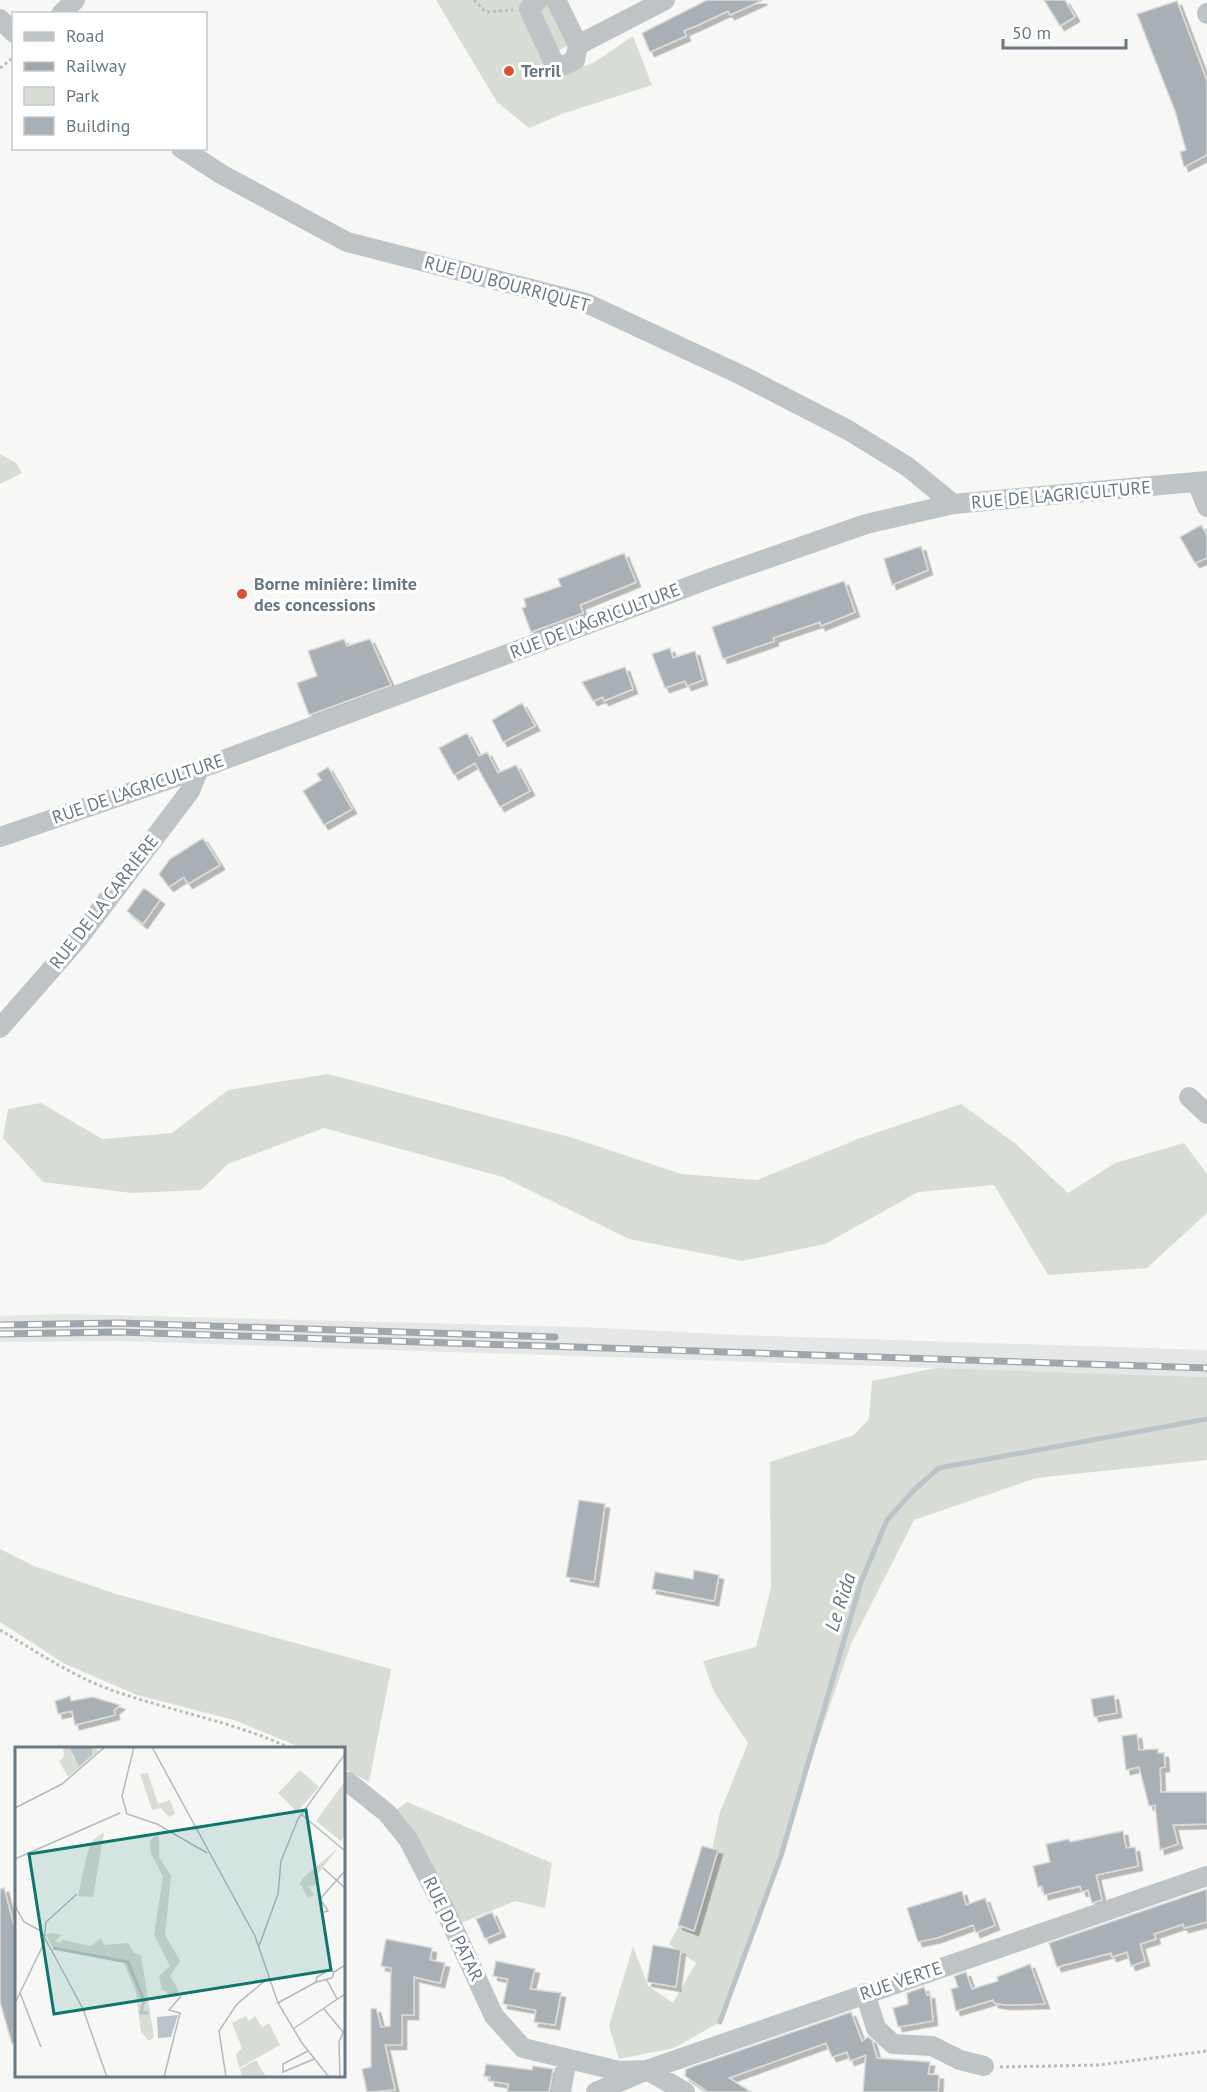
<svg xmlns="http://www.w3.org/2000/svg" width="1207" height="2092" font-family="'PT Sans',sans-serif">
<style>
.built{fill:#e5e6e6}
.green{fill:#d7dcd4}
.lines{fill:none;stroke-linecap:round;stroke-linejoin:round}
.stream{stroke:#b8c4c8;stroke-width:5}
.building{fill:#a8b0b5;stroke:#d9d9d7;stroke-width:1.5;filter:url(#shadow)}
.path{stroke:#b9bcbe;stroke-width:3;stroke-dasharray:3 3;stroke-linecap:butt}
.minor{stroke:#bec3c6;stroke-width:20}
.rail-casing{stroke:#a0a7ac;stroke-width:7}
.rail{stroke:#fff;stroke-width:4.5;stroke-dasharray:14;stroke-linecap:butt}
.poi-dot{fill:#db5130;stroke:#fff;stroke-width:2}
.labels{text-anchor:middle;stroke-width:6;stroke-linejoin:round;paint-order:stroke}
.poi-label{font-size:18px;font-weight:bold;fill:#687984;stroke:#fff;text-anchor:start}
.street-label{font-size:18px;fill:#687984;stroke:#fff}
.water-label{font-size:20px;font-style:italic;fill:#637a80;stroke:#fff}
.inset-river{fill:none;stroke:#b8c4c8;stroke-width:3}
.inset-road{fill:none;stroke:#b1babe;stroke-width:1.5}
.view{fill:#0f766e;fill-opacity:0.15;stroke:#0f766e;stroke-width:3}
.inset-edge{fill:none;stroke:#687984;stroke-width:3}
</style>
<defs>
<filter id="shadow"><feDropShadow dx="4.5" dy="4.5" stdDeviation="0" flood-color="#0004"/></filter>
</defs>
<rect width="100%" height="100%" fill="#f7f7f5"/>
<path class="built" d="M67,1314L581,1327L740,1335L1207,1350V1377L119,1341L0,1342V1316Z"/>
<path class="green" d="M436,0H546L574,41L547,58L562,75L595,62L633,36L652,85L562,114L529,128L497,102Z
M0,454L16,463L22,473L0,484Z
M328,1074L573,1138L681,1174L757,1180L858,1139L961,1104L1016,1144L1068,1193L1115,1163L1184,1143L1207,1174V1213L1147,1268L1048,1275L994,1185L918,1192L825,1244L742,1261L629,1239L503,1177L324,1128L228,1164L201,1190L132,1193L43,1182L3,1138L8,1109L41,1103L102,1139L172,1133L228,1090Z
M936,1368L1207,1377V1460L1036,1478L914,1520L851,1644L808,1769L766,1902L720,2022L674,2048L619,2059L609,2026L633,1946L648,1986L673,2003L696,1963L669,1944L707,1874L720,1812L748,1743L714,1692L703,1661L756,1647L771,1588L770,1462L854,1435L869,1419L872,1381Z
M0,1549L34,1566L116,1594L391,1669L369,1782L344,1769V1748H302L234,1720L137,1695L65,1664L0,1622Z
M407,1802L552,1863L545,1908L515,1901L461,1923L395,1811Z"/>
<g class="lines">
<path class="stream" d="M720,2022L781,1856L861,1582L887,1520L914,1490L939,1468L1207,1419"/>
</g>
<path class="building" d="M707,0H763L730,15L728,11L698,25L684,31L686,36L650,52L642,33Z
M1044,0H1065L1075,17L1060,26Z
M1177,1L1207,81V155L1184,167L1180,152L1186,150L1175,111L1137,14Z
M1201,525L1207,535V558L1195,563L1180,537Z
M921,546L928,570L892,585L884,559Z
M624,553L636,582L580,605L583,613L531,632L522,608L526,607L524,599L561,586L558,579Z
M844,581L855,612L821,626L820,622L773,638L774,641L723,659L712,627Z
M344,639L347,646L370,639L391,685L309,715L297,683L317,676L308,651Z
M670,648L673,658L695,651L703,680L687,686L685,681L665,688L652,654Z
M625,667L633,689L604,701L603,697L593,701L582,682Z
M522,703L535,726L503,742L492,720Z
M467,733L479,756L487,752L498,773L516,765L530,791L500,807L475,763L454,775L439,748Z
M328,767L352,809L324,825L303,791L321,780L317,774Z
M203,838L220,865L188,884L184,877L169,887L159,874L170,859Z
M144,888L160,900L143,924L127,911Z
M579,1500L605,1504L594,1582L566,1577Z
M694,1570L719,1575L714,1601L652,1589L655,1572L693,1579Z
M1114,1695L1117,1713L1094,1717L1091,1699Z
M70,1696L71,1701L93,1697L120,1705L114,1710L115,1715L75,1725L72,1711L58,1714L55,1701Z
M1137,1734L1139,1750L1158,1749V1753H1164L1165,1767L1160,1768L1161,1792H1207V1824L1173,1825L1178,1844L1160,1850L1155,1805L1149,1806L1139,1767L1126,1770L1122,1736Z
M1123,1831L1126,1848L1135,1847L1138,1866L1096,1875L1102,1900L1092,1903L1088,1890L1082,1892L1080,1886L1044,1895L1042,1886L1038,1887L1033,1866L1050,1862L1046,1844L1069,1839L1070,1842Z
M702,1846L718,1850L694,1931L678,1925Z
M4,1888L16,1933V2043L12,2044L0,2002V1889Z
M1207,1889V1922L1184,1928L1183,1924L1154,1934L1156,1939L1140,1944L1145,1961L1131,1966L1127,1952L1112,1957L1111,1953L1057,1967L1049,1943Z
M962,1891L966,1905L985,1898L995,1925L976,1933L973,1925L937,1938L918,1942L907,1908Z
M492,1912L501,1932L485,1939L476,1919Z
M386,1939L432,1948L430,1960L445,1963L440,1983L414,1977V2015H402V2045H385L395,2090L367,2092L362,2069L371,2067V2009L376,2008L381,2027L390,2026L391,1968L381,1966Z
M653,1945L681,1950L676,1987L647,1982Z
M496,1961L535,1969L530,1989L561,1993L555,2025L534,2022L536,2010L503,2004L508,1979L493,1976Z
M1030,1964L1045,2004L1006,2005L994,2003L993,2000L956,2011L951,1989L958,1987L954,1976L966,1972L972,1989L998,1981L997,1977Z
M924,1987L927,1995L930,1994L933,2021L898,2027L893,2008L908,2004L907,1993Z
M851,2012L862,2041L868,2037L872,2040L877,2058L930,2062L928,2074L939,2075L938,2092H863L866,2055L850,2061L847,2052L832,2057L826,2043L729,2078L751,2092H708L685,2076L686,2069Z
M486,2064L532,2070L533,2066L553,2069L549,2092H507L509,2084L490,2081V2077L484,2076Z"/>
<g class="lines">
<path class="path" d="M474,0L486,12L513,10
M0,68L14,57
M0,1630C37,1652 75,1678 117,1692C175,1712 234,1722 290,1748
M1000,2067L1099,2065L1207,2051"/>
<path class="minor" d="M538,0L529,9L555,65L563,66L575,60L578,45L556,0
M1207,13V14
M61,14L75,0
M0,19L14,33
M578,45L665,0
M181,148L221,174L347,242L586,303L741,375L848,430L908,467L953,504
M1197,483L1207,507
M0,837L199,769L717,576L866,524L953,504L1207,481
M0,1028L78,939L190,791L199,769
M1189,1097L1207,1114
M348,1782L387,1813L408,1839L446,1912L494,2016L523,2048L619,2071L647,2070L685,2092
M865,1993L876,2028L893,2044L932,2046L960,2060L984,2066
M561,2092L567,2059
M596,2092L647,2070L1207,1876"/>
<defs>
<path id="rail" d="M0,1325L119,1323L555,1337
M0,1334L119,1332L1207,1368"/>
</defs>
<use href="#rail" class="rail-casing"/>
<use href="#rail" class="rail"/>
</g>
<g class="poi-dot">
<circle cx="509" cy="71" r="6"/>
<circle cx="242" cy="594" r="6"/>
</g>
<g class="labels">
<g class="poi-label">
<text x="521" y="77">Terril</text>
<text x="254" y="590">Borne minière: limite<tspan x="254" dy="21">des concessions</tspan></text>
</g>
<g class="street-label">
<text transform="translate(507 284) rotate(15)" y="6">RUE DU BOURRIQUET</text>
<text transform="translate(1061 495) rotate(-5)" y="6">RUE DE L'AGRICULTURE</text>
<text transform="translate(595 621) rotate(-21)" y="6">RUE DE L'AGRICULTURE</text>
<text transform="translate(138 789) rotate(-19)" y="6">RUE DE L'AGRICULTURE</text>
<text transform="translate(104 902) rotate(-52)" y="6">RUE DE LA CARRIÈRE</text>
<text transform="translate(453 1929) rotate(64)" y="6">RUE DU PATAR</text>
<text transform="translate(901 1981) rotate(-19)" y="6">RUE VERTE</text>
</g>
<g class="water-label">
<text transform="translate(840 1602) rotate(-72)" y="7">Le Rida</text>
</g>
</g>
<g transform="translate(15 1747)">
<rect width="330" height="330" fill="#f7f7f5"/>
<path d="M48,0H54L59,12L77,8V0L84,4L53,30L44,14L49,10ZM285,23L304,40L282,65L263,46ZM133,26L143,57L155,53L160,67L154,70L146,61L137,63L125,27ZM330,34V88L326,94L301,74ZM89,85L78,150L63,149L72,107L78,93ZM140,88H144V110L156,129L150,188L165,214L155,229L164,244L158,250L147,242L144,229L155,219L139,188L148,130L136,106L135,94ZM323,101L302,128L305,133L297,140L293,138L299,148L293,151L285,136L288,131ZM36,186L47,188L40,194L45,196L48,193L76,199L86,191L89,198L113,196L119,206L126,208L139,290L134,294L126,285L121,245L109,216L38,201L31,188ZM231,269L234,274L240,269L247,280L254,276L265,298L224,321L221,307L227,301L217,276ZM241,313L251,330H227L225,322Z" fill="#d7dcd4"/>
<path d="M54,0H77V8L64,19ZM163,268L156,290L143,291L142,270Z" fill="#b8c4c8"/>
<path class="inset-river" d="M38,201L113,215L129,254L126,266H133"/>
<path class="inset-road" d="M119,0L107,49L112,67L142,77L192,106M137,0L240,189L263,256L287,296L314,330M0,61L47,37L90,0M286,67L330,104M0,112L105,66M308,121L330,141M0,159L9,175L26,184L45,219L68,262L92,330M309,165L313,164L305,152L330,124M244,199L263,147L266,114L283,72L330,7M312,233L322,252M301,235L317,231L319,225L330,218M301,235L302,230L314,223L319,225M5,246L26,300M0,256L29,196L31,175L62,147M263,256L301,235M309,262L328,285M278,282L330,247M293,304L268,317V325L299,312M102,330H132M149,330L165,266L154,263L166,249M211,330L204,284L222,257L252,232M325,330L324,295L330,282"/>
<path class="view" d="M291,63L316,223L39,267L14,107Z"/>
<rect width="330" height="330" class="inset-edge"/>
</g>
<rect x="12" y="12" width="195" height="138" fill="#ffffff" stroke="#c3c9ce" stroke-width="1.5"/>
<rect x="24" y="32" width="30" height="9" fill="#bec3c6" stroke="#c3c9ce" stroke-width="1.5"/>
<text x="66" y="42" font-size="18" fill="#687984">Road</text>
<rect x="24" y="62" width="30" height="9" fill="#a0a7ac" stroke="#c3c9ce" stroke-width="1.5"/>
<text x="66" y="72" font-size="18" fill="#687984">Railway</text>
<rect x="24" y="87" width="30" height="18" fill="#d7dcd4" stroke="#c3c9ce" stroke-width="1.5"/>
<text x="66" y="102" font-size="18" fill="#687984">Park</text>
<rect x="24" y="117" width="30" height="18" fill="#a8b0b5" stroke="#c3c9ce" stroke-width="1.5"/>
<text x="66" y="132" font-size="18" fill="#687984">Building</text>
<path d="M1003 39v9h123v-9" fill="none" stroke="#687984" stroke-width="3"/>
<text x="1012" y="39" font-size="18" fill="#687984" stroke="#ffffff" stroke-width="4.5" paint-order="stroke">50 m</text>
</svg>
